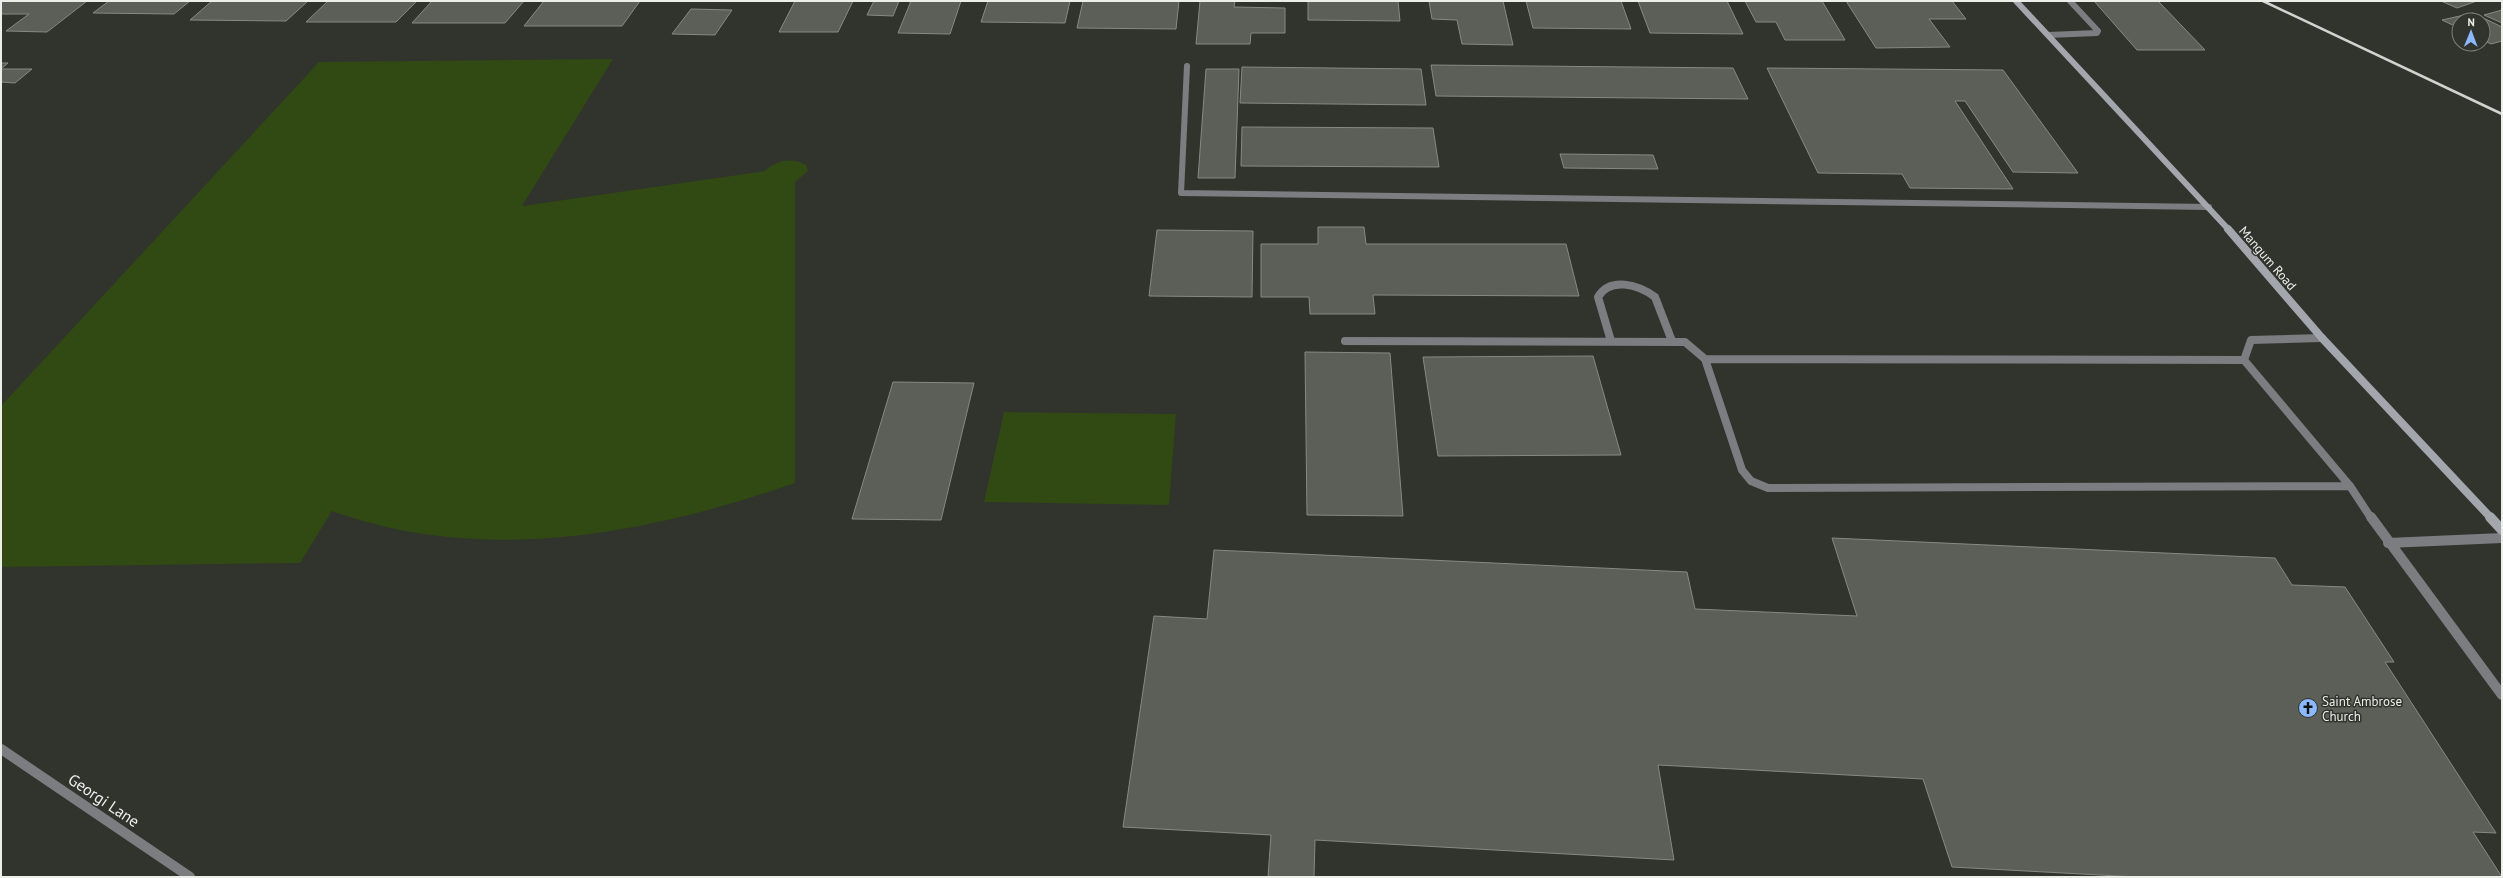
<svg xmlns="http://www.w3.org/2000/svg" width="2503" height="878" font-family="'PT Sans',sans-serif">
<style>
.green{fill:#314912}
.building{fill:#5b5f57;stroke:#868a82}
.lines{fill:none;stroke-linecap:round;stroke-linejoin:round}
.lane-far2{stroke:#7b7d81;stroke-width:6}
.lane-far1{stroke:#7b7d81;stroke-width:8}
.lane{stroke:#7b7d81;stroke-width:10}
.street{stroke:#7b7d81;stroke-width:10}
.secondary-far2{stroke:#a3a7ad;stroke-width:6}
.secondary-far1{stroke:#a3a7ad;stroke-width:8}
.secondary{stroke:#a3a7ad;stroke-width:10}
.rail{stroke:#d1d3cf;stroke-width:2.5}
.labels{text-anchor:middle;stroke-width:3;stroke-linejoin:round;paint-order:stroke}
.street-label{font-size:13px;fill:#eceeea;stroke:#30342d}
.poi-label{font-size:13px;fill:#eceeea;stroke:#30342d;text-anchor:start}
.near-street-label{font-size:16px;fill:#eceeea;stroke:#30342d}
</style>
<rect width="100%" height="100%" fill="#30342d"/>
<path class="green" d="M613,59L522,206L765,171C776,160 792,157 806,165L808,171L795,182V483C648,534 484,566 332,511L300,563L1,567V406L319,62Z
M1004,412L1176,414L1169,505L984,502Z"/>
<path class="building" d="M3,1H87L47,32L6,31L29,14H1V3Z
M109,1H190L174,14L93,13Z
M212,1H308L286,21L190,20Z
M328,1H417L396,22H306Z
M432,1H524L505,23H412Z
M544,1H640L622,26H524Z
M795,1H853L838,32H779Z
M874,1H899L893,16L867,15Z
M911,1H961L950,34L898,33Z
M988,1H1070L1065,23L981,22Z
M1083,1H1179L1176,29L1077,28Z
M1200,1H1235L1234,7L1285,8V33H1251L1250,44H1196Z
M1308,1H1398L1400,21L1308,20Z
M1429,1H1503L1513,45L1462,44L1457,20L1432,19Z
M1526,1H1621L1631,29L1533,28Z
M1638,1H1727L1743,34L1650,33Z
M1745,1H1822L1845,40H1785L1776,22H1756Z
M1846,1H1952L1966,19H1929L1950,47L1876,48Z
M2094,1H2158L2205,50H2137Z
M2441,1H2477L2457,8Z
M691,9L732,10L715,35L672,34Z
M2502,10V23L2484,15Z
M2473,13L2502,27V41L2491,44L2483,40V20H2459V28L2442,20Z
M1,63H8L1,69H32L15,83L1,82Z
M1431,65L1733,68L1748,99L1436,96Z
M1242,67L1421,69L1426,105L1240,103Z
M1767,68L2003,70L2078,173L2013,172L1965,101H1955L2013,189L1910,188L1902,174L1818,173Z
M1206,69H1239L1235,178H1198Z
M1242,127L1433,128L1439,167L1241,166Z
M1560,154L1653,155L1658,169L1564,168Z
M1318,227H1364L1366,244H1566L1579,296L1373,295L1375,314H1310L1309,297H1261V244H1318Z
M1157,230L1253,231L1252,297L1149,296Z
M1305,352L1390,353L1403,516L1307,515Z
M1593,356L1621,455L1438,456L1423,357Z
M893,382L974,383L941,520L852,519Z
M1832,538L2275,558L2292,585L2345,587L2394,662H2385L2496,833L2473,832L2502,877H2137L1952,867L1923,779L1658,765L1674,860L1315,840L1314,877H1268L1271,835L1123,827L1154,616L1207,619L1214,550L1687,572L1695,609L1857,616Z"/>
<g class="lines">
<path class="lane-far2" d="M2048,35L2097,33L2098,31L2070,1
M1187,66L1181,193L2209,207"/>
<path class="lane-far1" d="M2322,338L2251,340L2244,360L1705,359L1742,470L1751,481L1768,488L2350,486
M1345,341L1685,342L1705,359
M1611,341L1598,297C1610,276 1639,285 1655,297L1672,341
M2244,360L2350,486L2371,518"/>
<path class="lane" d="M2371,517L2502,695
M2388,543L2502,538"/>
<path class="street" d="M1,749L190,877"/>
<path class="secondary-far2" d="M2016,1L2229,230"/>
<path class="secondary-far1" d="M2228,229L2322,338L2491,518"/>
<path class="secondary" d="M2490,517L2502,530"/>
<path class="rail" d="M2263,1L2502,114"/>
</g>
<defs>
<symbol id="church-disc" viewBox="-11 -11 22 22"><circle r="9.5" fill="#8cb9fc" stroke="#30342d"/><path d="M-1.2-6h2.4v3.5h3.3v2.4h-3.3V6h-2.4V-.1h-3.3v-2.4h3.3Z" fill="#111"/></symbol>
</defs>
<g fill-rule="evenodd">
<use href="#church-disc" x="2297" y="697" width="22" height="22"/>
</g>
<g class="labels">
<g class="street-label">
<text transform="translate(2268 258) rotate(49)" y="5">Mangum Road</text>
</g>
<g class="poi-label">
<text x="2322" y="706">Saint Ambrose<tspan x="2322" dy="15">Church</tspan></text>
</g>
<g class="near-street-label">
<text transform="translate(104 800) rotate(34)" y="6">Georgi Lane</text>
</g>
</g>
<rect width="2503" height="878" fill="none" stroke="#eceeea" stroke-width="4"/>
<g transform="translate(2471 32) rotate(1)"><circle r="19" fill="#30342d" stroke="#7b7e79"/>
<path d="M0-3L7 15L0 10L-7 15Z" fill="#8cb9fc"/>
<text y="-6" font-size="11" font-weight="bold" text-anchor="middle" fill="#eceeea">N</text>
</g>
</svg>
